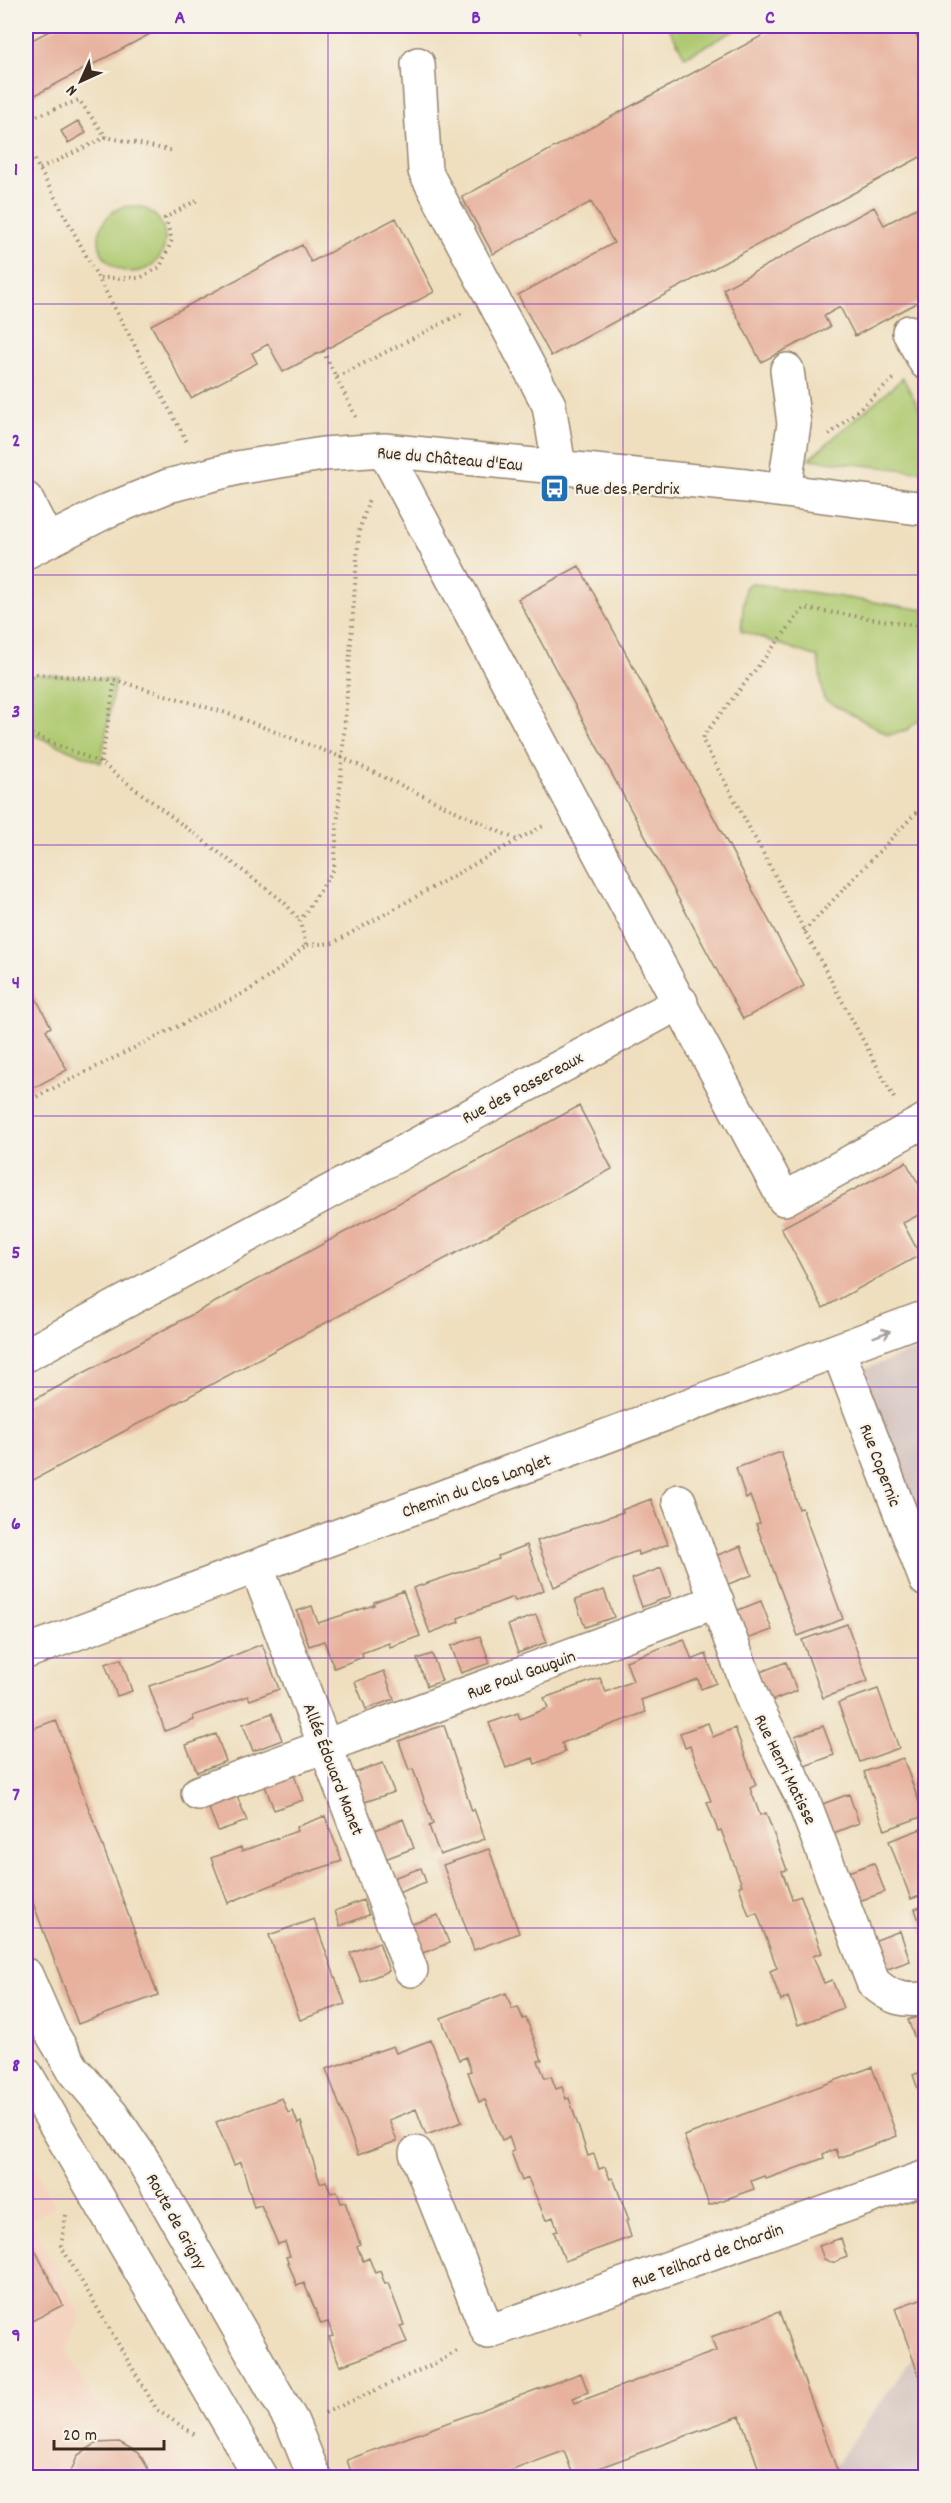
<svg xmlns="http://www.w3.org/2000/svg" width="951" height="2503" font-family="Dekko,sans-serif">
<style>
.built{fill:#f5d3c1}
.industrial{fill:#d1c0bc}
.green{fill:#aec96f;stroke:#747a46;stroke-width:1.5}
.building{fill:#e7b19d}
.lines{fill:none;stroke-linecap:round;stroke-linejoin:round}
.minor-casing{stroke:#95846e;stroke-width:36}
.path{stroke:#95846e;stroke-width:4;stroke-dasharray:1.5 4.5;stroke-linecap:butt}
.minor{stroke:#fff;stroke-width:33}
.oneway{stroke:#a79f9a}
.grid{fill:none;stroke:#7b2cbf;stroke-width:1.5;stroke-opacity:0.55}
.labels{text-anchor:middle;stroke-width:4.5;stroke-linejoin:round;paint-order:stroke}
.street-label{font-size:18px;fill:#3b2a1e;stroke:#f7f3e8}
.poi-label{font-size:18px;fill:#3b2a1e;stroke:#f7f3e8;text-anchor:start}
.neatline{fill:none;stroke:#7b2cbf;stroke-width:2}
.grid-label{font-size:20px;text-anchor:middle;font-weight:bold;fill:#7b2cbf}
</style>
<rect width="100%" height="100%" fill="#f7f3e8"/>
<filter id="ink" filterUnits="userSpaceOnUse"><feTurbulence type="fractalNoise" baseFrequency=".0167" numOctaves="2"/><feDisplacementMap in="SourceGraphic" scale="12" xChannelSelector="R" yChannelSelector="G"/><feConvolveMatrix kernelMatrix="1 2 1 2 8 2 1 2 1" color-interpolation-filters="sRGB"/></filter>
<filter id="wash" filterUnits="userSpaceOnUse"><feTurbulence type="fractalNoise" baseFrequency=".008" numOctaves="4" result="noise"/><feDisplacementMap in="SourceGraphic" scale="24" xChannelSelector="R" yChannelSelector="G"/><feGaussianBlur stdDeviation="1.35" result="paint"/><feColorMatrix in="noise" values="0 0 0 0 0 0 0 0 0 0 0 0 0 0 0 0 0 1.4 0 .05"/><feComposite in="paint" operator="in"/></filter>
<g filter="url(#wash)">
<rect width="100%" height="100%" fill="#efdfbf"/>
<path class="built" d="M26,2152L55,2206L30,2220L81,2316L66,2351L96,2405L162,2432L188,2477H26Z"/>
<path class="industrial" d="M925,1347V1570L862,1370Z
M925,2341V2477H827Z"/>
<path class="green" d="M668,26H743L685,57Z
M99 239a33 33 0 1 1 66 0a33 33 0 1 1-66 0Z
M903,378L925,419V472L809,459Z
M750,583L925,610V715L907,730L889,735L827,701L823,697L818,657L741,631L745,588Z
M35,674L115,680L101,763L26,732V680Z"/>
<g id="blocks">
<path class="building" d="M59,26H165L26,100V43Z
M780,26H911L926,53V154L551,356L518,295L614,243L591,202L493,254L462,197Z
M78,121L86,133L68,143L61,131Z
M926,203V298L855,336L840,307L824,316L830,327L761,362L723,289L874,207L884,225Z
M396,218L434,292L283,372L268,344L252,353L257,363L191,398L151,325L302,245L311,262Z
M579,566L804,986L743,1019L518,599Z
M26,979L51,1027L46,1030L67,1070L26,1092Z
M579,1106L612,1169L26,1484V1404Z
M906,1162L926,1197V1211L903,1223L920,1255L823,1308L781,1228Z
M781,1452L799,1509L802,1508L843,1619L798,1636L756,1524L760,1523L750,1496L746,1498L736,1468Z
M651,1499L668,1544L639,1555L637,1551L610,1561L554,1587L537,1541L623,1512L622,1510Z
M527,1545L544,1590L515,1601L513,1597L458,1618L459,1622L430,1633L413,1588L499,1559L498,1556Z
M741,1546L752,1575L723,1586L712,1557Z
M661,1568L671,1596L642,1607L632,1579Z
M604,1590L614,1617L585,1627L575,1600Z
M403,1591L420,1636L390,1647L389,1643L362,1653L363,1657L334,1668L324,1641L309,1646L297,1611L312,1606L318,1623L374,1605V1602Z
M761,1601L772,1630L744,1640L733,1612Z
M536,1615L547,1642L518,1653L508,1625Z
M847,1624L868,1681L823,1698L802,1640Z
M480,1636L490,1663L461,1673L451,1646Z
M684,1639L692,1660L706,1654L716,1683L701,1689L698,1679L641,1700L646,1712L562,1743L565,1752L535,1764L533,1758L506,1768L489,1723L518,1713L520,1719L548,1708L544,1698L600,1678L606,1692L633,1681L626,1661Z
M262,1644L279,1689L250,1700L248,1696L193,1716L194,1720L165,1731L149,1686L206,1667Z
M432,1654L442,1681L427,1686L417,1659Z
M121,1659L132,1691L117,1696L105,1664Z
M786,1662L797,1691L768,1702L758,1673Z
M384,1671L394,1699L366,1709L355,1682Z
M878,1689L899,1748L860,1762L838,1703Z
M272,1713L282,1740L253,1751L243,1724Z
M56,1720L158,1995L78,2024L26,1884V1731Z
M708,1723L713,1737L735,1728L756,1785L750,1788L760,1815L766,1813L787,1870L782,1871L792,1899L801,1896L822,1953L813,1956L824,1983L832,1980L843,2008L798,2025L788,1997L781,2001L770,1971L777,1968L757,1913L749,1916L739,1886L742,1885L721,1830L718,1831L707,1802L711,1801L690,1746L685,1748L680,1733Z
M444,1725L472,1811L474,1809L485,1839L440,1855L429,1826L433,1824L413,1769L409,1770L399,1741Z
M823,1726L834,1755L805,1766L795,1736Z
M216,1734L226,1761L197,1772L186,1745Z
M903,1758L924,1816L885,1830L864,1772Z
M383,1763L394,1792L365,1802L354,1773Z
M293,1772L303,1800L274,1810L264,1783Z
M236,1793L247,1821L218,1831L207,1804Z
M849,1794L859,1823L831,1834L820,1805Z
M325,1816L342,1861L284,1880L228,1903L211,1858L241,1847L242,1851L297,1831L296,1827Z
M403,1819L414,1848L385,1859L375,1830Z
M926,1827V1894L911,1899L889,1841Z
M489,1849L519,1933L474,1950L443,1865Z
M874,1863L885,1892L856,1902L845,1873Z
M421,1868L426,1882L398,1893L393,1878Z
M363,1900L369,1915L340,1926L335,1911Z
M926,1905V1938H925L915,1909Z
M438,1915L449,1943L420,1954L409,1925Z
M314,1919L345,2004L300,2020L269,1935Z
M900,1931L910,1961L882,1971L871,1942Z
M379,1942L389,1971L361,1982L350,1953Z
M506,1993L512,2009L518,2007L523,2019L526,2018L542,2060L538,2061L545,2078L551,2076L556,2089L562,2087L566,2099L569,2098L588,2156L594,2154L599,2169L605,2167L610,2179L613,2178L629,2220L626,2221L631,2237L565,2261L554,2232L558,2231L553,2217L546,2220L528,2178L522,2181L511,2152L514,2151L509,2137L502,2140L485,2100L479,2102L468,2072L471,2071L466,2057L459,2060L441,2018Z
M926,2014V2047L919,2049L908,2020Z
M431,2040L462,2122L426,2135L416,2109L389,2120L397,2141L358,2155L326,2069L393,2046L396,2053Z
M872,2067L897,2136L839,2158L836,2149L823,2154L824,2158L766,2179L764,2176L751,2181L754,2189L709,2205L684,2136Z
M926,2070V2109H925L913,2075Z
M282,2098L288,2113L293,2111L298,2124L301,2122L320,2183L326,2181L331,2193L337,2191L341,2203L345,2202L360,2244L357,2246L363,2261L369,2258L375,2273L380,2271L385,2284L388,2283L404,2325L400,2326L407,2342L340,2366L329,2337L333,2336L328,2322L321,2324L304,2283L297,2286L286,2257L290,2256L285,2242L278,2244L261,2205L254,2207L241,2162L234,2165L216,2122Z
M841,2238L847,2257L832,2263L824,2259L819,2246Z
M31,2242L63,2305L26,2324V2245Z
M926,2297V2393H925L895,2308Z
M779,2312L840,2478H762L740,2416L574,2477L564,2451L491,2478H353L347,2460L581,2373L588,2392L573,2398L575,2403L716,2351L711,2337Z
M119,2442L139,2453L150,2472L151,2478H68L78,2455L97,2443Z"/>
</g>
</g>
<g filter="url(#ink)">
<use href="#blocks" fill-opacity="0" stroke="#95846e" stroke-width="1.5"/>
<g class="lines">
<defs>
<path id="minor" d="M418,64L425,171L549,405L559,467
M909,332L926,363
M384,450L784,1199L926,1120
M784,491L794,424L787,370
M26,499L47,540
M26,552L109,510L168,486L237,468L323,454L384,450L746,486L926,509
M838,1350L926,1580
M26,1355L681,1002
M679,1501L753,1700L802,1797L873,1982C890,1998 902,2001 926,1999
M257,1568L411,1970
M26,1652L926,1317
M198,1793L717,1601
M26,1975L51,2032L73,2069L112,2115L144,2162L292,2422L315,2478
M26,2074L261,2478
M416,2153L488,2332L926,2177"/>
</defs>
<use href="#minor" class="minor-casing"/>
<path class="path" d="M579,34L587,26
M26,120L79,100L106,137
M26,144L188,444
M40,169L106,137L174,151
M100,278H140L160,267L172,240L165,218L199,199
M323,351L356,417
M337,377L462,313
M829,435L896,377
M26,680L35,674L115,680L226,713L341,757L517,840L545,825
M26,732L101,763L284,902L300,921
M101,763L115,680
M804,931L926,802
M306,945L300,921L334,869L359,531L369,500
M894,1098L703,741L704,735L804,608L926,627
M26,1102L248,991L280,969L306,945L333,943L516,841
M66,2215L61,2246L157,2410L194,2434
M325,2413L438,2362L459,2350"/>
<use href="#minor" class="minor"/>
</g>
<defs><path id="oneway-shaft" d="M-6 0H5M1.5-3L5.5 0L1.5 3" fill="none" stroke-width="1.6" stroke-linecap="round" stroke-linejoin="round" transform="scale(1.5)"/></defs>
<use class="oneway" href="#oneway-shaft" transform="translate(882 1334) rotate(-21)"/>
</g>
<path class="grid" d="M328,26V2478M623,26V2478M26,304H926M26,575H926M26,845H926M26,1116H926M26,1387H926M26,1658H926M26,1928H926M26,2199H926"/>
<defs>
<symbol id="bus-square" viewBox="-11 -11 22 22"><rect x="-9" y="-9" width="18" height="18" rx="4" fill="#1f6fb2" stroke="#f7f3e8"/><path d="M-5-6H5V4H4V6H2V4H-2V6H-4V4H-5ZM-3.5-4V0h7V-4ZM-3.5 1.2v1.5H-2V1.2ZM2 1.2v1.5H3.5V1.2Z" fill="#fff"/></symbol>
</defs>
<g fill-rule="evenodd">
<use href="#bus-square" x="538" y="472" width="33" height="33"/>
</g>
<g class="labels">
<g class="street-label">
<text transform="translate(450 458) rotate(5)" y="6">Rue du Château d'Eau</text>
<text transform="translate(522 1087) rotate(-28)" y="6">Rue des Passereaux</text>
<text transform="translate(881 1465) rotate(69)" y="6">Rue Copernic</text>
<text transform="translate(476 1485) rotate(-20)" y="6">Chemin du Clos Langlet</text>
<text transform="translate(521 1674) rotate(-20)" y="6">Rue Paul Gauguin</text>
<text transform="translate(334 1769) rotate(69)" y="6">Allée Édouard Manet</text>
<text transform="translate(786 1769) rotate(64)" y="6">Rue Henri Matisse</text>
<text transform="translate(177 2221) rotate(61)" y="6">Route de Grigny</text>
<text transform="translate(707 2255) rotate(-20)" y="6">Rue Teilhard de Chardin</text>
</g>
<g class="poi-label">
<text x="575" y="494">Rue des Perdrix</text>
</g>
</g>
<rect width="951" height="2503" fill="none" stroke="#f7f3e8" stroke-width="66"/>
<g transform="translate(81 81) rotate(225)" stroke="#f7f3e8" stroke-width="4.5" paint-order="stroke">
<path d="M0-4.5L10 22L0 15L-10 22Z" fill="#3b2a1e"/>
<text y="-9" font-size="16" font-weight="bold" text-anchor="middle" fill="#3b2a1e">N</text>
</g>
<path d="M54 2440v9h110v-9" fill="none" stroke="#3b2a1e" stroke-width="3"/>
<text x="63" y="2440" font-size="18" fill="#3b2a1e" stroke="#f7f3e8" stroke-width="4.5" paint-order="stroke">20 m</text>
<rect x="33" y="33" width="885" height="2437" class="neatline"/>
<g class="grid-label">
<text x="180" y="23">A</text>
<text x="476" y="23">B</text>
<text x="770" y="23">C</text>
<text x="16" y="175">1</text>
<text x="16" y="446">2</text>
<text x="16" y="717">3</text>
<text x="16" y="988">4</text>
<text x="16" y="1258">5</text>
<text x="16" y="1529">6</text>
<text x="16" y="1800">7</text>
<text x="16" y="2071">8</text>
<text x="16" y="2341">9</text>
</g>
</svg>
